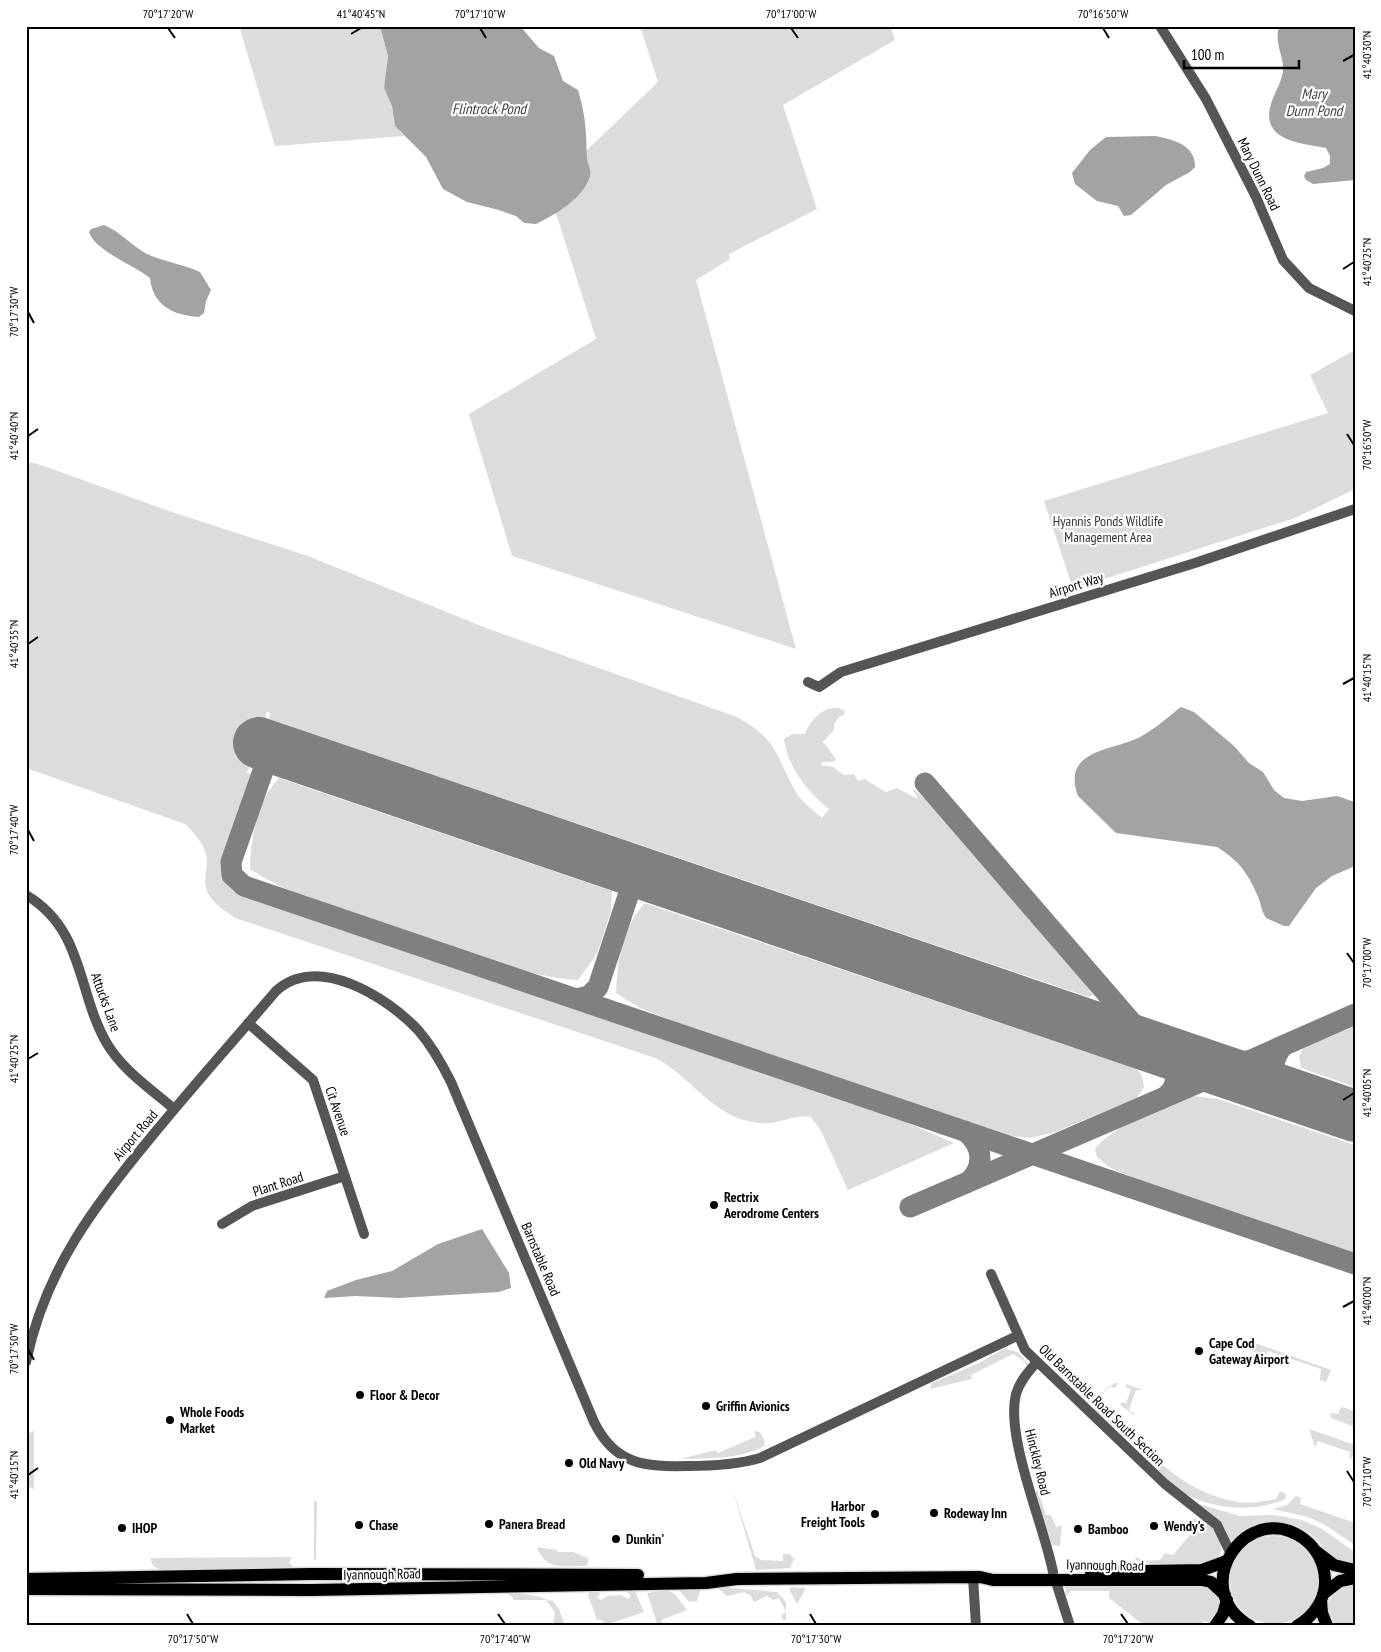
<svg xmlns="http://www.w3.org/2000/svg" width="1381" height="1652" font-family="'PT Sans Narrow',sans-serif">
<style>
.green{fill:#dcdcdc}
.water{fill:#a3a3a3}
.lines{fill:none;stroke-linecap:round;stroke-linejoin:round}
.taxiway{stroke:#808080;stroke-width:21}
.runway{stroke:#808080;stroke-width:52}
.major-casing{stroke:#dbdbdb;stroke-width:15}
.minor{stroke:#555;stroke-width:10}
.major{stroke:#000;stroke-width:12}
.ticks{fill:none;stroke:#000;stroke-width:2}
.poi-dot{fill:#000;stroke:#fff;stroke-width:2}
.labels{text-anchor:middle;stroke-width:4.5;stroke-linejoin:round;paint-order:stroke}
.street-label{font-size:14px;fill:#000;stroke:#fff}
.park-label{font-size:14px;fill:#333;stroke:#fff}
.poi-label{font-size:14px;font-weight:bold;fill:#000;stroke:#fff;text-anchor:start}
.water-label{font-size:15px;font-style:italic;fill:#444;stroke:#fff}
.neatline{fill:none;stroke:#000;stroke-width:2}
.ticks-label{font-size:12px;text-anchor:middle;fill:#000}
</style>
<rect width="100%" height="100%" fill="#fff"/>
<path class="green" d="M239,26H380L388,56L384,88L392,106L395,126L404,136L275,146Z
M640,26H890L895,40L783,105L817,209L729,254L730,259L696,280L796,649L512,556L469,414L596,339L547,185L588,149L658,82Z
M1355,350V489L1295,518L1073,589L1044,501L1328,413L1310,375Z
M26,462L38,464L172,512L308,556L486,628L737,717C779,740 775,756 797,794C803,803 814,811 822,818L829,809C809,794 786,764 784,739L792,734H805C810,719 829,700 845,711L844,715L840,716L834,724V730L823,742L836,759L834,762H822L821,765L833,767L844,775L854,774L858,781L864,779L886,792L897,788L918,799L912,788L932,804L1080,977L1093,995L1089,997L1077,993L269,719L270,713L267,712L263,726L265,727L247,773L251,774L222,860L223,876L233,891L884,1113L954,1143L848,1190L821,1131L811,1117C793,1114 776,1126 758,1123C711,1117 693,1077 655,1058L235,918C226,911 211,903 207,891C203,881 207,871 207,860C207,848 194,832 185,824L26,768Z
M279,778L612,891L611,910L601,942L595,957L578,980C520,976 463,951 407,933C354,914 297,900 250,869C251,838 256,802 279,778Z
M644,903L1137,1069L1142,1076L1144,1087L1137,1098L1055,1132L1030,1138L1011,1136L705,1034L640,1008L616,993C617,968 620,942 633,919C636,913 641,909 644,903Z
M1355,1024V1087L1301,1068L1299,1057L1303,1048Z
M1194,1096L1218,1099L1355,1145V1255L1147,1184L1109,1167L1097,1157L1095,1149C1108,1129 1171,1102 1194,1096Z
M1255,1343L1331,1370L1326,1382L1320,1380L1321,1369L1268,1351L1266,1356L1253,1351Z
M1005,1348L1019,1353L1028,1364L1027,1367L1024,1361L1013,1354L971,1375L972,1379L930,1389L932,1383L981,1362Z
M1114,1383H1118L1115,1388L1109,1386L1099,1397L1103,1402L1100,1407C1140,1443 1181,1494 1238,1502C1250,1504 1264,1501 1276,1499L1280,1491L1286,1494V1499C1251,1514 1206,1509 1175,1488C1162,1479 1159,1470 1149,1460C1133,1442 1113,1426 1095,1410L1093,1402Z
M1126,1384L1143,1390H1136L1129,1410L1134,1413V1415L1120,1405L1122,1402L1126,1404L1131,1389L1126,1387Z
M1341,1407L1355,1411V1427L1331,1418L1330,1413L1338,1414Z
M1309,1429L1355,1445L1352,1459L1349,1458L1350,1452L1318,1441L1315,1447Z
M34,1431V1489L26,1486V1434Z
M755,1431L760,1432L765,1442L764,1446C739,1460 708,1458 680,1459L716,1450L718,1453L755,1437Z
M1037,1490H1044L1039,1494L1046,1515H1051L1056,1527L1062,1525L1060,1546L1052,1545L1035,1494Z
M733,1491L755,1556L761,1560L783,1561V1554H790L794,1559L790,1568L756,1570Z
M1296,1496L1301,1498L1300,1504L1355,1523V1545L1325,1525L1308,1517L1273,1509L1287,1505Z
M316,1501L317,1502L316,1560L314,1559V1502Z
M1199,1504L1240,1516L1274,1515L1302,1520L1322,1529L1355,1552V1566C1333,1561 1330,1553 1315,1538C1289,1513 1255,1522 1230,1541L1224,1527Z
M1202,1517C1217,1530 1232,1549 1211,1564L1159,1565L1135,1560L1137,1557L1143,1561L1160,1560L1165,1553L1173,1555L1194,1530L1193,1518L1197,1520Z
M1230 1580a44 44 0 1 1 88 0a44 44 0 1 1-88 0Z
M537,1547L557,1550V1552H573L588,1558V1564L586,1566C561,1565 547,1572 537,1547Z
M292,1557L289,1563L293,1566L290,1568L161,1570L153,1566L150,1558Z
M1355,1583V1626H1334C1317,1606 1335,1587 1355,1583Z
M1066,1586H1205L1218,1597L1220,1608L1209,1623L1204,1621L1199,1626H1145L1109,1598V1591H1070L1066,1597Z
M721,1587L777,1592L786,1602V1620H783L781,1616L786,1612L779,1598L773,1600L767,1596L754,1602L751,1596L744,1592L727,1596L720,1590Z
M791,1587L806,1588L797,1604L789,1589Z
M677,1588H701L697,1601L689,1602Z
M634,1589L644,1612L605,1625L602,1620H597L588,1595L590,1591L599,1590L600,1594L597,1598L601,1600L608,1596L621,1595L628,1599L631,1595L625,1591Z
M667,1590L675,1594L687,1610L661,1620L663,1626H658L647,1593Z
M508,1594C522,1594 537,1594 550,1601L552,1600L559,1609L565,1626H553L555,1612L546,1600H513V1598Z"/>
<path class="water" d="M380,26H520L539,48L554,56L563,81L578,90C586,117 586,130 587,158C587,164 592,170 590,176C584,198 555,215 536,224L524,223L516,216L499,210L467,202L443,189L426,157L395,126L392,106L384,88L388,56Z
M1279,26H1355V180L1313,184L1306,180L1304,176L1306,172L1323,168L1330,164V156L1326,148C1300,143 1260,141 1271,104C1274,93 1282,82 1283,71C1284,54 1274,46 1279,26Z
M1155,136C1172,139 1196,145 1195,167L1190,172L1166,185L1131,215L1124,216L1118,206L1097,201L1075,184L1072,173L1090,150L1106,137Z
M104,225C121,232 132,246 147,254C164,262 183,264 200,272L211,290L206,301L204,313L199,317C173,315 153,306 150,278C134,265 95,251 89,232L91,229Z
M1181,707L1194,712L1234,746L1249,763L1263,772L1274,790L1284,798L1302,801L1337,796L1355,802V866L1332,876L1316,888L1289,926H1284L1266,918C1262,912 1261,905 1259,899C1249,875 1240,861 1217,847L1116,833L1078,796C1061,749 1113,751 1140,737C1155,729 1168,717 1181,707Z
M482,1229L509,1273L511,1288L499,1292L399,1298L356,1296L324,1298L327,1291L356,1280L392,1271L438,1244Z"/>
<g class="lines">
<path class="taxiway" d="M271,748L231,862L232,875L244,886L1355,1264
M925,783L1153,1047
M630,890C638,880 646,879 658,878
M576,999L589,996L598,987L630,890L629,878L616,864
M1284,1045C1268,1062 1273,1077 1287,1093
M1159,1049C1173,1062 1185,1082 1165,1097
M1205,1065H1227L1251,1060L1355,1014
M965,1131C984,1146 985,1168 967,1183
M910,1207L1200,1082L1220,1077L1247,1079"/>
<path class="runway" d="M259,743L1355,1116"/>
<defs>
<path id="major" d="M1317,1552L1334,1565L1355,1570
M1091,1572L1202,1570L1227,1561
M26,1579L311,1574L638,1575
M26,1589L311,1590L706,1583L737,1579L980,1577L993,1580H1202L1211,1582L1225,1595
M1323,1594L1340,1581L1355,1578
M1321,1600L1322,1613L1327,1626
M1215,1626L1223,1614L1227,1600
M1250,1626C1186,1589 1247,1497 1304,1539C1317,1549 1324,1563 1325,1579C1326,1599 1314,1616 1297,1626"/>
</defs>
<use href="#major" class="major-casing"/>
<path class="minor" d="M1160,26L1206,99L1256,197L1283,260L1309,288L1355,311
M808,682L819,687L841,672L1195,563L1355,509
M26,895C84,929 77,991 106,1042C122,1070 151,1089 174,1109
M248,1023L313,1080L364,1234
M222,1224L252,1206L345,1176
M991,1274L1025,1350L1165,1484L1217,1525L1231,1554
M26,1362C45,1270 94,1206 152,1136C193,1086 235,1039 276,991C317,953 387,997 418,1030C432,1046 442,1064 451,1082L594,1422C615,1465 645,1467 688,1466C713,1466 736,1465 760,1458L1017,1336
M1037,1362C1028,1372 1020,1381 1016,1394C1005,1437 1044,1525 1053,1572
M973,1577L976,1626
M1055,1579L1070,1626"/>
<use href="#major" class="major"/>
</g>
<path class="ticks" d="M168,28L175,38M480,28L486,38M791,28L798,38M1103,28L1109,38M351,34L361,28M1343,61L1354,55M1343,269L1354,262M28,312L34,323M1347,434L1354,445M28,436L38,429M28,644L38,637M1343,684L1354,678M28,830L34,841M1347,953L1354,963M28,1059L38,1053M1343,1100L1354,1093M1343,1307L1354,1301M28,1349L34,1360M1347,1471L1354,1482M28,1475L38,1468M187,1614L193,1624M498,1614L505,1624M810,1614L816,1624M1121,1614L1128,1624"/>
<g class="poi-dot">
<circle cx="714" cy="1205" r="5"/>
<circle cx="1199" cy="1351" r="5"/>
<circle cx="360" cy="1395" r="5"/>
<circle cx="706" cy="1406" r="5"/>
<circle cx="170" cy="1420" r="5"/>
<circle cx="569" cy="1463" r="5"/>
<circle cx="934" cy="1513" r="5"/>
<circle cx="875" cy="1514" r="5"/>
<circle cx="489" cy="1524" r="5"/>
<circle cx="359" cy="1525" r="5"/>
<circle cx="1154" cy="1526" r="5"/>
<circle cx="122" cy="1528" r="5"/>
<circle cx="1078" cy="1529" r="5"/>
<circle cx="616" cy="1539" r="5"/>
</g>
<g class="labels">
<g class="street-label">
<text transform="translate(1259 174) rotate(64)" y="5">Mary Dunn Road</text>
<text transform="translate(1076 585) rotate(-17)" y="5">Airport Way</text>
<text transform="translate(106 1002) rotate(70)" y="5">Attucks Lane</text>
<text transform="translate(338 1111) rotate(71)" y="5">Cit Avenue</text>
<text transform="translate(135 1135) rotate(-50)" y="5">Airport Road</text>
<text transform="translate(278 1184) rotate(-18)" y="5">Plant Road</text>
<text transform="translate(541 1259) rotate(67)" y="5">Barnstable Road</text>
<text transform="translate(1102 1405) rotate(44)" y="5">Old Barnstable Road South Section</text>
<text transform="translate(1038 1462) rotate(76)" y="5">Hinckley Road</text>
<text transform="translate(1105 1565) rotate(1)" y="5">Iyannough Road</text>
<text transform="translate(382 1574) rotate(-1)" y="5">Iyannough Road</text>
</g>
<g class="park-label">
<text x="1108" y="526">Hyannis Ponds Wildlife<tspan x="1108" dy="16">Management Area</tspan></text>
</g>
<g class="poi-label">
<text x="724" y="1202">Rectrix<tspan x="724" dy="16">Aerodrome Centers</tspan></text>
<text x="1209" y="1348">Cape Cod<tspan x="1209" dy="16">Gateway Airport</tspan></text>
<text x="370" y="1400">Floor &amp; Decor</text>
<text x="716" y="1411">Griffin Avionics</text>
<text x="180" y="1417">Whole Foods<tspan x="180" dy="16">Market</tspan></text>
<text x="579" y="1468">Old Navy</text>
<text x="865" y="1511" text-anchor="end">Harbor<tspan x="865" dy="16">Freight Tools</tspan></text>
<text x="944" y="1518">Rodeway Inn</text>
<text x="499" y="1529">Panera Bread</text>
<text x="369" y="1530">Chase</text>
<text x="1164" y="1531">Wendy's</text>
<text x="132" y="1533">IHOP</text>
<text x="1088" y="1534">Bamboo</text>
<text x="626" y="1544">Dunkin'</text>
</g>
<g class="water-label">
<text x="1314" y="99">Mary<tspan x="1314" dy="17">Dunn Pond</tspan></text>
<text x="489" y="114">Flintrock Pond</text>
</g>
</g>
<rect width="1381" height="1652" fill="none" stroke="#ffffff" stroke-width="55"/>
<path d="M1184 60v8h115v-8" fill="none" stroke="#000000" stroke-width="2.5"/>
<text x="1191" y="60" font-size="15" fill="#000000" stroke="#ffffff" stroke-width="4" paint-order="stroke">100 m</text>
<rect x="28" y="28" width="1326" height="1596" class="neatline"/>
<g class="ticks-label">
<text x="168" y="18">70°17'20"W</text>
<text x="361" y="18">41°40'45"N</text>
<text x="480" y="18">70°17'10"W</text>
<text x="791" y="18">70°17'00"W</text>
<text x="1103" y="18">70°16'50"W</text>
<text transform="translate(1367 55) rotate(-90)" y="4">41°40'30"N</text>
<text transform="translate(1367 262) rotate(-90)" y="4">41°40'25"N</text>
<text transform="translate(14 312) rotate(-90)" y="4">70°17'30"W</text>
<text transform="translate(14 436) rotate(-90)" y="4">41°40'40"N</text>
<text transform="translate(1367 445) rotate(-90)" y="4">70°16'50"W</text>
<text transform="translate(14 644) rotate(-90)" y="4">41°40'35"N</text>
<text transform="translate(1367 678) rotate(-90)" y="4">41°40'15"N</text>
<text transform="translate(14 830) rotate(-90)" y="4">70°17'40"W</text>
<text transform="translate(1367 963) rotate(-90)" y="4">70°17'00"W</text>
<text transform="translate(14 1059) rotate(-90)" y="4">41°40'25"N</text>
<text transform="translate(1367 1093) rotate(-90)" y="4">41°40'05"N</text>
<text transform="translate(1367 1301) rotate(-90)" y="4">41°40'00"N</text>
<text transform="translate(14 1349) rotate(-90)" y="4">70°17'50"W</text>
<text transform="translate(14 1475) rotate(-90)" y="4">41°40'15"N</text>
<text transform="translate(1367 1482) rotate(-90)" y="4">70°17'10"W</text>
<text x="193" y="1643">70°17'50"W</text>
<text x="505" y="1643">70°17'40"W</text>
<text x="816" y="1643">70°17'30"W</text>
<text x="1128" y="1643">70°17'20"W</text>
</g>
</svg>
